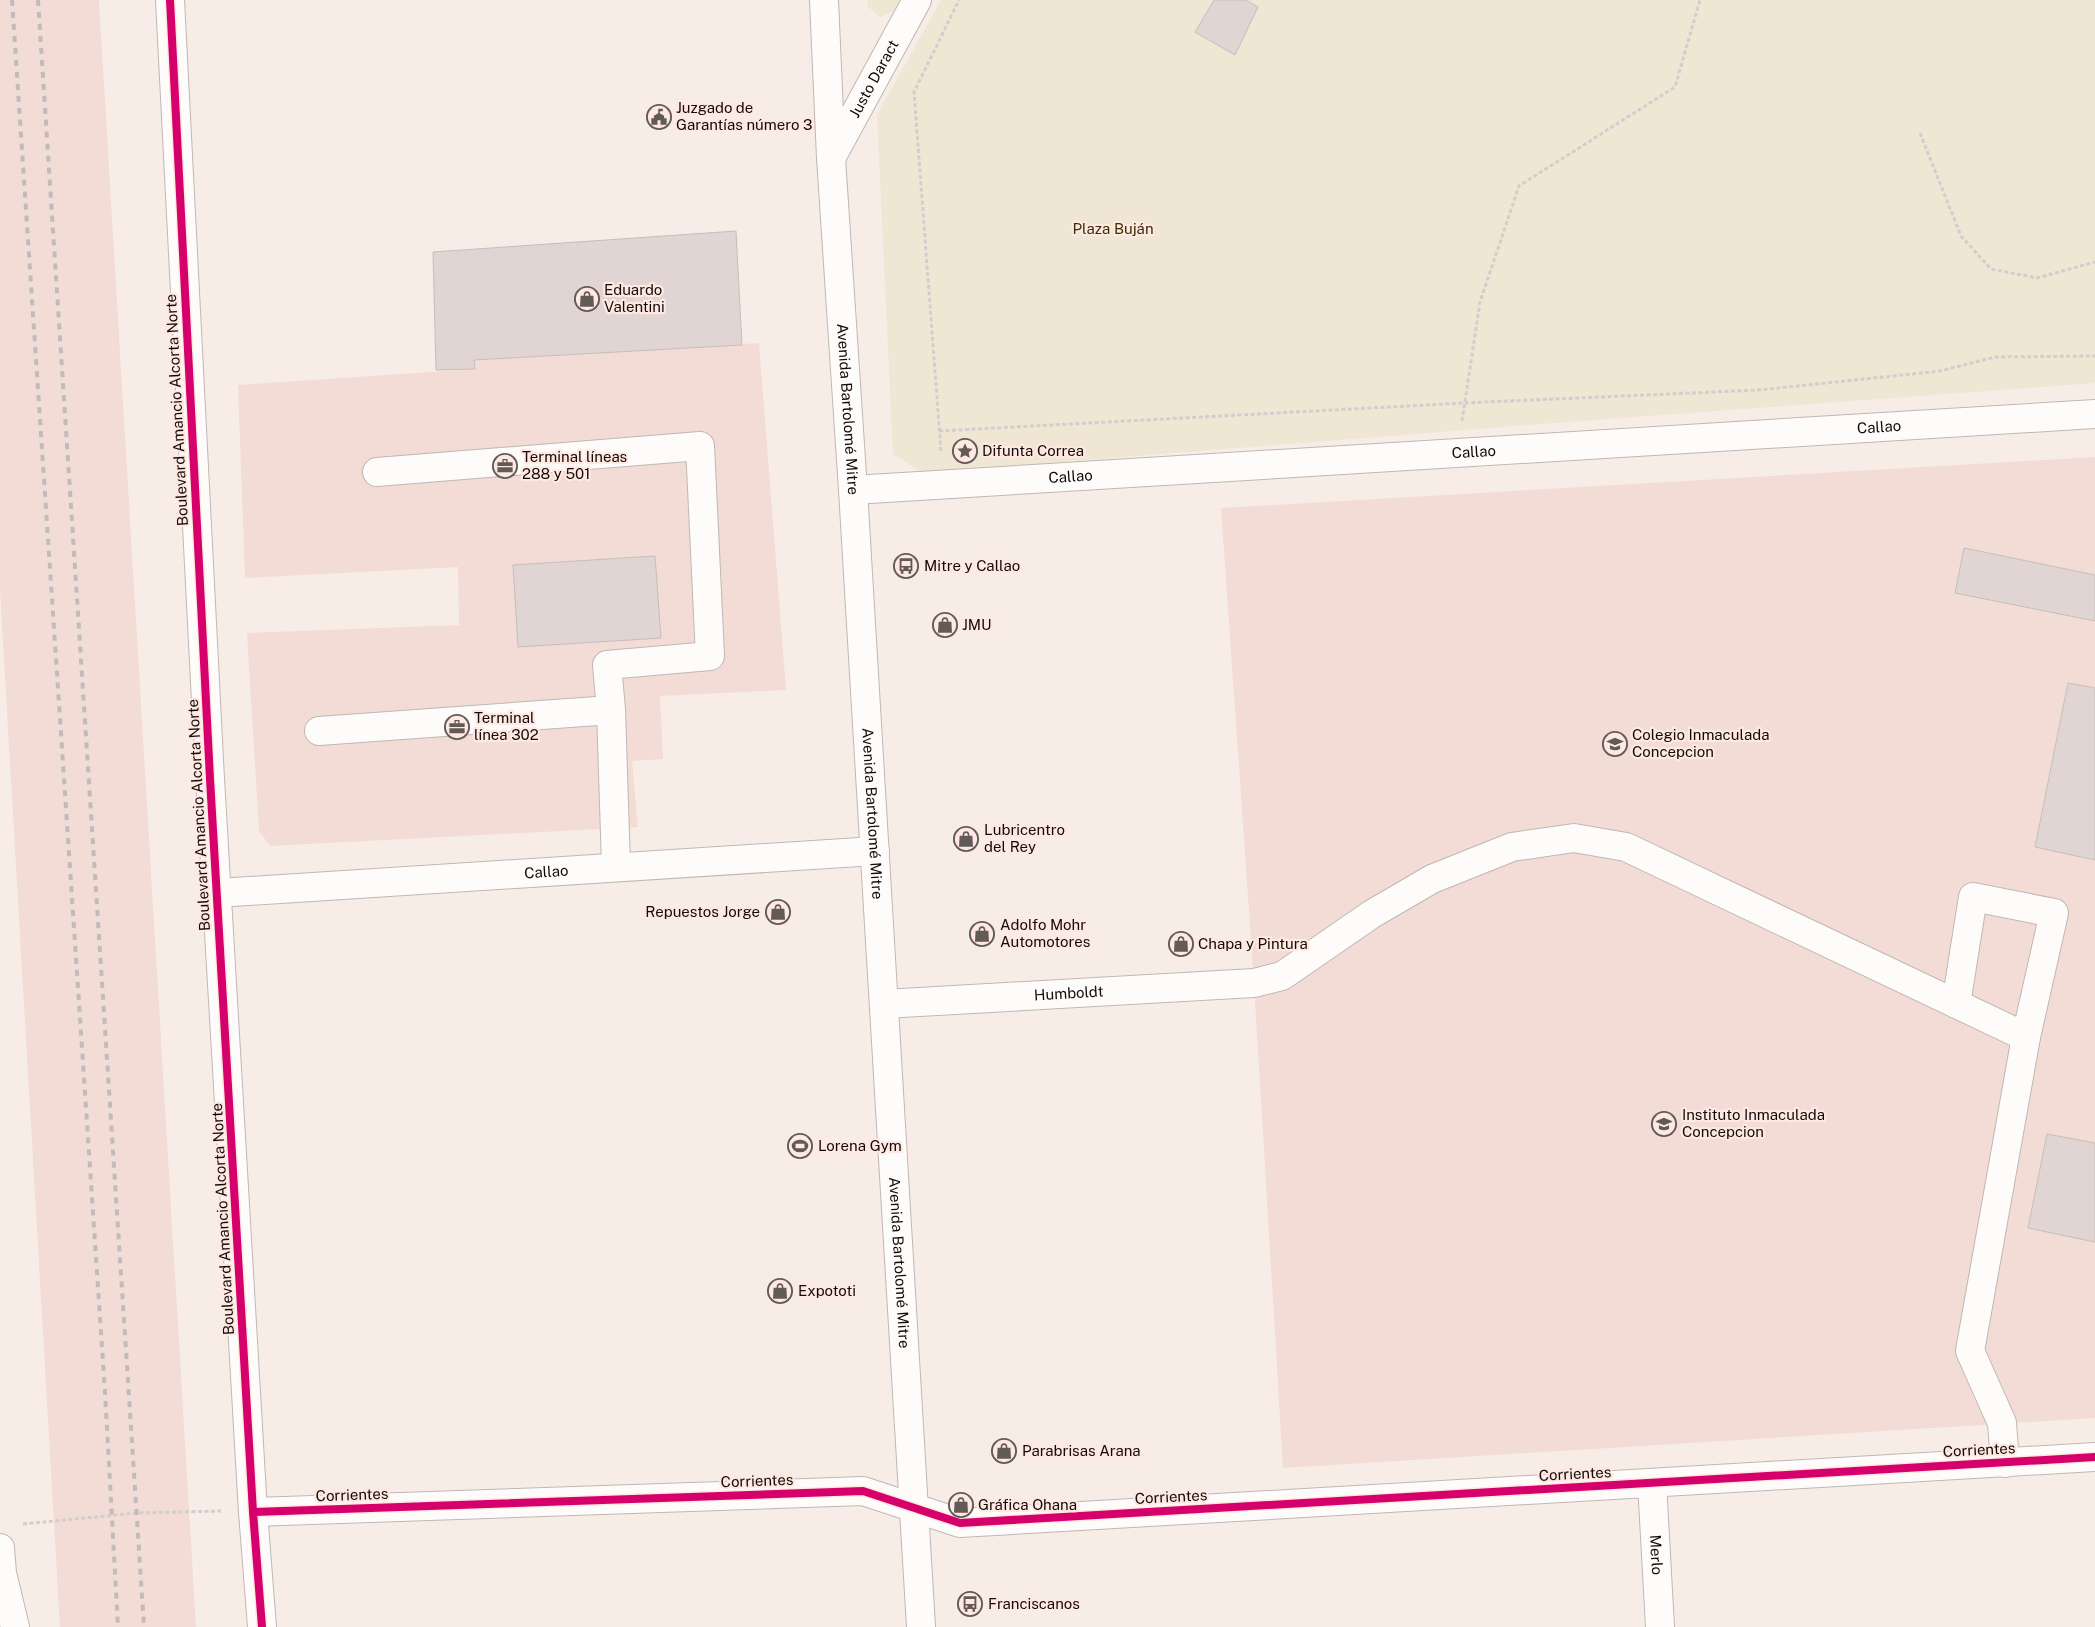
<svg xmlns="http://www.w3.org/2000/svg" width="2095" height="1627" font-family="'Public Sans',sans-serif">
<style>
.built{fill:#f2dcd5}
.green{fill:#efe6d4}
.building{fill:#e1d5d3;stroke:#c6bdbb}
.lines{fill:none;stroke-linecap:round;stroke-linejoin:round}
.minor-casing{stroke:#c0b7b3;stroke-width:30}
.major-casing{stroke:#c0b7b3;stroke-width:30}
.path{stroke:#d2cecd;stroke-width:3;stroke-dasharray:4 2.5;stroke-linecap:butt}
.minor{stroke:#fefcfb;stroke-width:28}
.major{stroke:#fefcfb;stroke-width:28}
.rail{stroke:#bfbcbb;stroke-width:4;stroke-dasharray:6 6;stroke-linecap:butt}
.cycleway-casing{stroke:#fee8e1;stroke-width:11}
.cycleway{stroke:#d6006c;stroke-width:8}
.labels{text-anchor:middle;stroke-width:4.5;stroke-linejoin:round;paint-order:stroke}
.street-label{font-size:15px;fill:#120b09;stroke:#fee8e1}
.poi-label{font-size:15px;fill:#120b09;stroke:#fee8e1;text-anchor:start}
.park-label{font-size:15px;fill:#393004;stroke:#fee8e1}
</style>
<rect width="100%" height="100%" fill="#f8ece7"/>
<path class="built" d="M0,0H99L196,1627H60L0,590Z
M759,343L786,690L660,696L663,759L632,761L638,827L270,846L259,831L247,633L459,625L458,567L245,578L238,385L474,369V360Z
M2095,457V1418L1283,1468L1254,983L1221,508Z"/>
<path class="green" d="M867,0H901L896,10L880,17L868,7Z
M941,0H2095V383L1541,424L923,473L893,454L877,115Z"/>
<path class="building" d="M1214,0H1246L1258,7L1235,55L1195,32Z
M736,231L742,345L474,360L475,369L436,370L433,252Z
M1964,548L2095,575V621L1955,593Z
M655,556L661,638L518,647L513,565Z
M2068,683L2095,688V860L2035,847Z
M2047,1134L2095,1143V1242L2028,1228Z"/>
<g class="lines">
<defs>
<g id="minor">
<path d="M170,0L210,779L253,1512L262,1627"/>
<path id="s1" d="M831,158L917,0"/>
<path d="M377,472L700,446L710,656L607,665L611,710L616,866"/>
<path id="s2" d="M853,490L2095,414"/>
<path d="M319,731L611,710"/>
<path id="s3" d="M218,893L875,851"/>
<path id="s4" d="M884,1004L1254,983L1282,976L1372,914L1432,879L1512,847L1574,838L1626,847L2026,1037L2054,913L1973,897L1956,1004"/>
<path d="M2005,1463L2002,1423L1970,1351L2026,1037"/>
<path id="s5" d="M1652,1483L1660,1627"/>
<path d="M253,1512L863,1491L960,1523L2095,1457"/>
<path d="M0,1548L2,1573L15,1627"/>
</g>
<g id="major">
<path id="s6" d="M824,0L831,158L853,490L921,1627"/>
</g>
</defs>
<use href="#minor" class="minor-casing"/>
<use href="#major" class="major-casing"/>
<path class="path" d="M1920,133L1961,236L1991,269L2037,278L2095,262
M1462,421L1480,302L1519,186L1675,87L1700,0
M939,431L1464,403L1759,390L1940,371L1995,357L2095,356
M941,451L914,92L959,0
M23,1524L137,1513L221,1511"/>
<use href="#minor" class="minor"/>
<use href="#major" class="major"/>
<path class="rail" d="M12,0L105,1392L118,1627
M38,0L144,1627"/>
<defs>
<path id="cycleway" d="M170,0L210,779L253,1512L262,1627
M253,1512L863,1491L960,1523L2095,1457"/>
</defs>
<use href="#cycleway" class="cycleway-casing"/>
<use href="#cycleway" class="cycleway"/>
</g>
<defs>
<symbol id="civic-ring" viewBox="-11 -11 22 22"><circle r="9.5" fill="#fee8e1" stroke="#625a57" stroke-width="1.5"/><path d="M-.6-6.5H3V-4.5H.6V-3L4-1V1h2V6H-6V1h2V-1L-.6-3ZM-1.2 2.5V6h2.4V2.5Z" fill="#625a57"/></symbol>
<symbol id="shop-ring" viewBox="-11 -11 22 22"><circle r="9.5" fill="#fee8e1" stroke="#625a57" stroke-width="1.5"/><path d="M-5-2.5h2.3a2.7 3.5 0 0 1 5.4 0H5L5.5 6h-11ZM-1.5-2.5h3a1.5 2.3 0 0 0-3 0Z" fill="#625a57"/></symbol>
<symbol id="sight-ring" viewBox="-11 -11 22 22"><circle r="9.5" fill="#fee8e1" stroke="#625a57" stroke-width="1.5"/><path d="M0-6L1.8-2.2L6-1.7L2.9 1.2L3.7 5.4L0 3.3L-3.7 5.4L-2.9 1.2L-6-1.7L-1.8-2.2Z" fill="#625a57"/></symbol>
<symbol id="office-ring" viewBox="-11 -11 22 22"><circle r="9.5" fill="#fee8e1" stroke="#625a57" stroke-width="1.5"/><path d="M-6-3h4V-5.5h4V-3h4V5H-6ZM-1-4.5V-3h2v-1.5ZM-6 0V1H6V0Z" fill="#625a57"/></symbol>
<symbol id="bus-ring" viewBox="-11 -11 22 22"><circle r="9.5" fill="#fee8e1" stroke="#625a57" stroke-width="1.5"/><path d="M-5-6H5V4H4V6H2V4H-2V6H-4V4H-5ZM-3.5-4V0h7V-4ZM-3.5 1.2v1.5H-2V1.2ZM2 1.2v1.5H3.5V1.2Z" fill="#625a57"/></symbol>
<symbol id="school-ring" viewBox="-11 -11 22 22"><circle r="9.5" fill="#fee8e1" stroke="#625a57" stroke-width="1.5"/><path d="M0-5L7-2L0 1L-7-2ZM-4 1L0 2.5L4 1V4Q0 6-4 4Z" fill="#625a57"/></symbol>
<symbol id="stadium-ring" viewBox="-11 -11 22 22"><circle r="9.5" fill="#fee8e1" stroke="#625a57" stroke-width="1.5"/><path d="M0-5a6.5 5 0 1 0 0 10a6.5 5 0 1 0 0-10ZM-3.5-1.8h7v3.6h-7Z" fill="#625a57"/></symbol>
</defs>
<g fill-rule="evenodd">
<use href="#civic-ring" x="645" y="103" width="28" height="28"/>
<use href="#shop-ring" x="573" y="285" width="28" height="28"/>
<use href="#sight-ring" x="951" y="437" width="28" height="28"/>
<use href="#office-ring" x="491" y="452" width="28" height="28"/>
<use href="#bus-ring" x="892" y="552" width="28" height="28"/>
<use href="#shop-ring" x="931" y="611" width="28" height="28"/>
<use href="#office-ring" x="443" y="713" width="28" height="28"/>
<use href="#school-ring" x="1601" y="730" width="28" height="28"/>
<use href="#shop-ring" x="952" y="825" width="28" height="28"/>
<use href="#shop-ring" x="764" y="898" width="28" height="28"/>
<use href="#shop-ring" x="968" y="920" width="28" height="28"/>
<use href="#shop-ring" x="1167" y="930" width="28" height="28"/>
<use href="#school-ring" x="1650" y="1110" width="28" height="28"/>
<use href="#stadium-ring" x="786" y="1132" width="28" height="28"/>
<use href="#shop-ring" x="766" y="1277" width="28" height="28"/>
<use href="#shop-ring" x="990" y="1437" width="28" height="28"/>
<use href="#shop-ring" x="947" y="1491" width="28" height="28"/>
<use href="#bus-ring" x="956" y="1590" width="28" height="28"/>
</g>
<g class="labels">
<g class="street-label">
<text dy="5" stroke="none"><textPath href="#s1" startOffset="90">Justo Daract</textPath></text>
<text dy="5" stroke="none"><textPath href="#s6" startOffset="410">Avenida Bartolomé Mitre</textPath></text>
<text transform="translate(177 410) rotate(-93)" y="5">Boulevard Amancio Alcorta Norte</text>
<text dy="5" stroke="none"><textPath href="#s2" startOffset="1028">Callao</textPath></text>
<text dy="5" stroke="none"><textPath href="#s2" startOffset="622">Callao</textPath></text>
<text dy="5" stroke="none"><textPath href="#s2" startOffset="218">Callao</textPath></text>
<text dy="5" stroke="none"><textPath href="#s6" startOffset="815">Avenida Bartolomé Mitre</textPath></text>
<text transform="translate(199 815) rotate(-93)" y="5">Boulevard Amancio Alcorta Norte</text>
<text dy="5" stroke="none"><textPath href="#s3" startOffset="329">Callao</textPath></text>
<text dy="5" stroke="none"><textPath href="#s4" startOffset="185">Humboldt</textPath></text>
<text transform="translate(223 1219) rotate(-93)" y="5">Boulevard Amancio Alcorta Norte</text>
<text dy="5" stroke="none"><textPath href="#s6" startOffset="1265">Avenida Bartolomé Mitre</textPath></text>
<text transform="translate(1979 1450) rotate(-3)" y="5">Corrientes</text>
<text transform="translate(1575 1474) rotate(-3)" y="5">Corrientes</text>
<text transform="translate(757 1481) rotate(-2)" y="5">Corrientes</text>
<text transform="translate(352 1495) rotate(-2)" y="5">Corrientes</text>
<text transform="translate(1171 1497) rotate(-3)" y="5">Corrientes</text>
<text dy="5" stroke="none"><textPath href="#s5" startOffset="72">Merlo</textPath></text>
</g>
<g class="poi-label">
<text x="676" y="113">Juzgado de<tspan x="676" dy="17">Garantías número 3</tspan></text>
<text x="604" y="295">Eduardo<tspan x="604" dy="17">Valentini</tspan></text>
<text x="982" y="456">Difunta Correa</text>
<text x="522" y="462">Terminal líneas<tspan x="522" dy="17">288 y 501</tspan></text>
<text x="924" y="571">Mitre y Callao</text>
<text x="962" y="630">JMU</text>
<text x="474" y="723">Terminal<tspan x="474" dy="17">línea 302</tspan></text>
<text x="1632" y="740">Colegio Inmaculada<tspan x="1632" dy="17">Concepcion</tspan></text>
<text x="984" y="835">Lubricentro<tspan x="984" dy="17">del Rey</tspan></text>
<text x="760" y="917" text-anchor="end">Repuestos Jorge</text>
<text x="1000" y="930">Adolfo Mohr<tspan x="1000" dy="17">Automotores</tspan></text>
<text x="1198" y="949">Chapa y Pintura</text>
<text x="1682" y="1120">Instituto Inmaculada<tspan x="1682" dy="17">Concepcion</tspan></text>
<text x="818" y="1151">Lorena Gym</text>
<text x="798" y="1296">Expototi</text>
<text x="1022" y="1456">Parabrisas Arana</text>
<text x="978" y="1510">Gráfica Ohana</text>
<text x="988" y="1609">Franciscanos</text>
</g>
<g class="park-label">
<text x="1113" y="234">Plaza Buján</text>
</g>
</g>
</svg>
